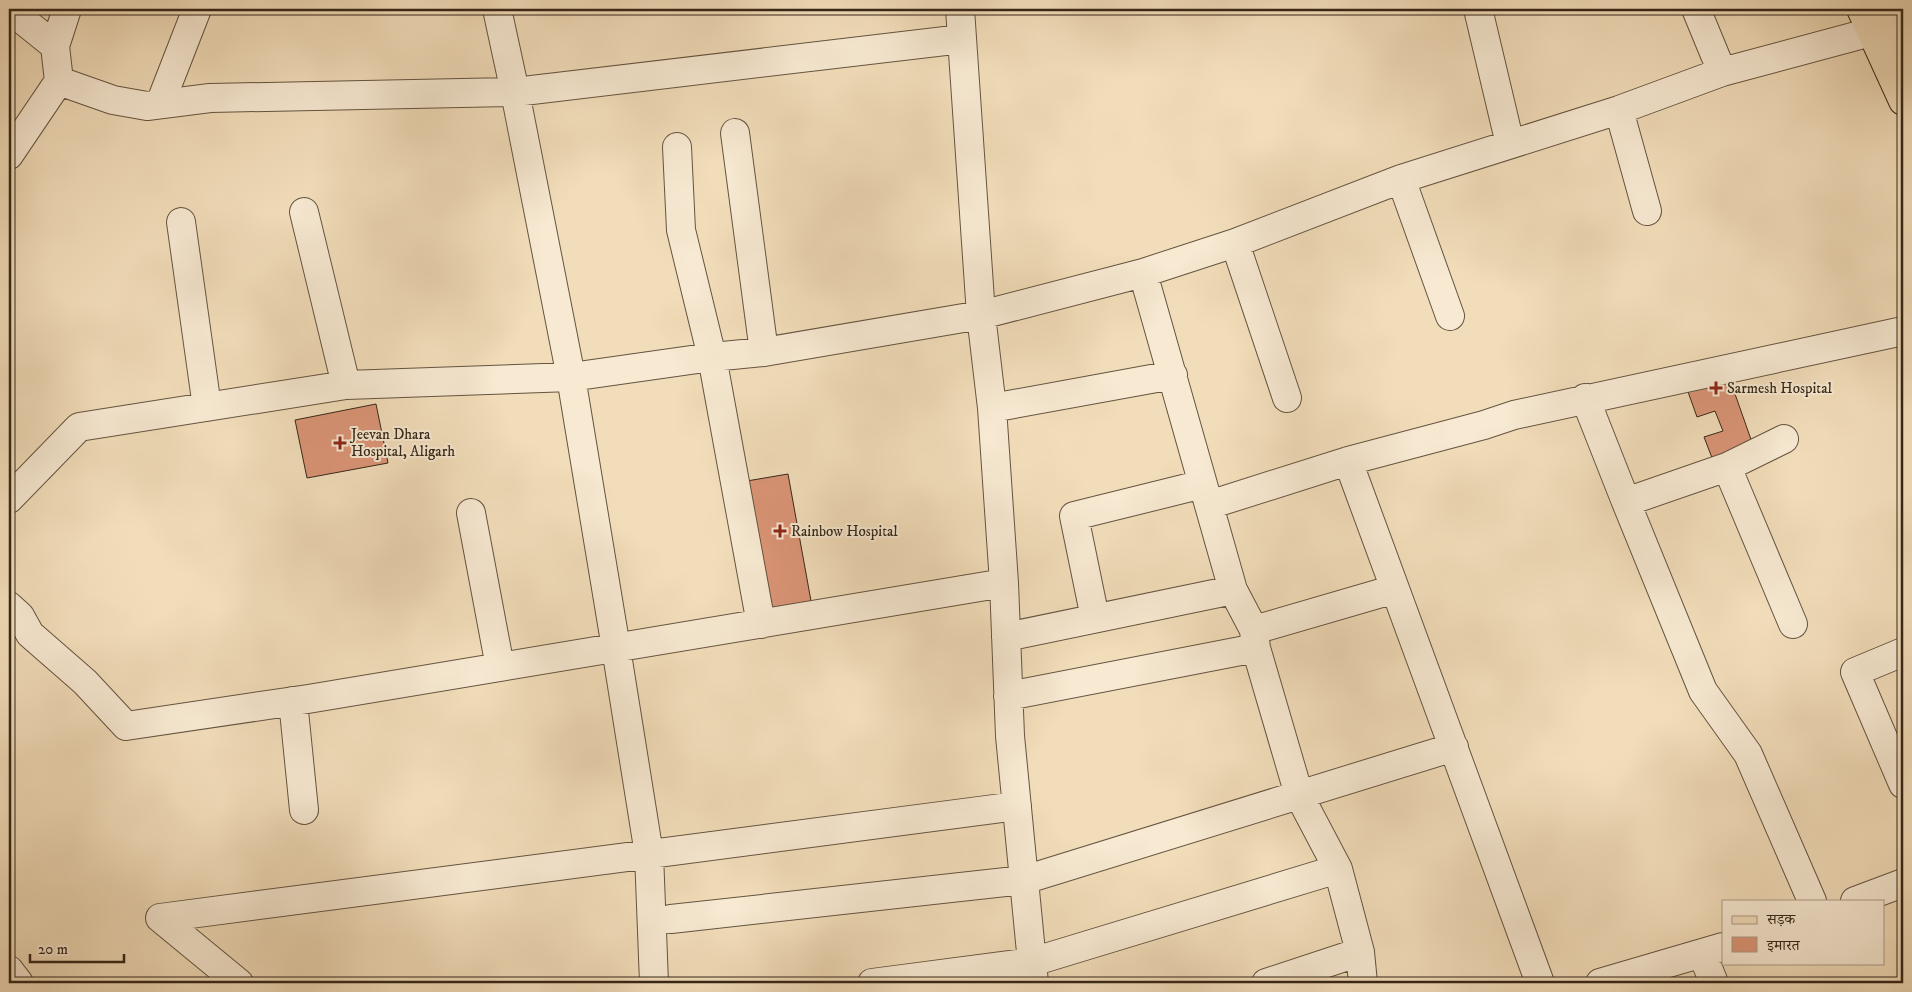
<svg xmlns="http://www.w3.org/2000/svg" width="1912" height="992" font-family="'IM FELL DW Pica','Noto Serif Devanagari',serif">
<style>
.building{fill:#db9577;stroke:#352718}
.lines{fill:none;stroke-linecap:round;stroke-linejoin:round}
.minor-casing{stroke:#645440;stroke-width:30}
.major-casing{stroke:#352718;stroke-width:30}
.minor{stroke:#f7e9d2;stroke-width:28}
.major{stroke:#f2ddba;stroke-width:28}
.poi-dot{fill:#8f2418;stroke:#f7e9d2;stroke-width:2}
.labels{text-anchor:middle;stroke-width:4;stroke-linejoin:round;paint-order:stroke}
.poi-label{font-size:15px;fill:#352718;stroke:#f7e9d2;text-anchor:start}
</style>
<rect width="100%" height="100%" fill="#f2ddba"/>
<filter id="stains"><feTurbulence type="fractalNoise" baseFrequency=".004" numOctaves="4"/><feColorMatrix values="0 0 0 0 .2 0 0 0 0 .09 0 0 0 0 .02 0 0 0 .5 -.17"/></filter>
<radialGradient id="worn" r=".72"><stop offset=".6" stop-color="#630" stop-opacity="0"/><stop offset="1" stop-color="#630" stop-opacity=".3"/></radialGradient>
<path class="building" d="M1728,374L1754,448L1714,463L1704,437L1723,431L1715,411L1697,417L1687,389Z
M376,404L388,463L307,478L295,420Z
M788,474L811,601L763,610L741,482Z"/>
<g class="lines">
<defs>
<path id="minor" d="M9,9L55,46L59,81L9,155
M497,9L515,92L571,377L616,648L649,854L654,983
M960,9L981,315L992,408L1004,583L1010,736L1034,983
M1478,9L1510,144
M1696,9L1722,72
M55,46L67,9
M59,81L113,100L147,106L210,98L515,92L962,39
M160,104L197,9
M1619,110L1647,211
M735,133L764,352
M677,147L681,230L712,357L761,624
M1401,179L1450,316
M304,212L346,385
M181,222L207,407
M1235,243L1287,398
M1143,273L1233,590L1254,630
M1585,398L1626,502
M992,408L1173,375
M1784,439L1727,467L1793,624
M1348,461L1540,983
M1727,467L1626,502L1703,691L1748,754L1812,901
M9,499L79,427L346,385L571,377L712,357L764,352L981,315L1143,273L1235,243L1401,179L1619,110L1722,72L1871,32
M1209,505L1348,461L1484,425L1514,415L1903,331
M471,513L500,667
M9,606L20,616L30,634L85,682L126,726L308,699L1004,583
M1095,618L1074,516L1203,484
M1006,637L1233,590
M1256,648L1299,795L1338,869L1360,952L1363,983
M1903,652L1855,672L1903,784
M1008,696L1256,648L1254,630L1395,589
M293,701L304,810
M1855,901L1903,883
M671,919L1024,880L1454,747
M1702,953L1714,983
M9,970L19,983
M239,983L160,918L1017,806
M872,983L1032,962L1338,869
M1266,983L1360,952
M1600,983L1723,947"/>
<path id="major" d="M1861,9L1903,101
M1887,9L1903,45"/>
</defs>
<use href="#minor" class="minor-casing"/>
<use href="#major" class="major-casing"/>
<use href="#minor" class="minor"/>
<use href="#major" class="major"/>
</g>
<g class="poi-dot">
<path d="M1713.5 380.5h5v5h5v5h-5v5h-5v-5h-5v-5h5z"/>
<path d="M337.5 435.5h5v5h5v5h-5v5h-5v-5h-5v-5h5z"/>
<path d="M777.5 523.5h5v5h5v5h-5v5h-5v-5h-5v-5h5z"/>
</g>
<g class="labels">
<g class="poi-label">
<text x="1727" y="393">Sarmesh Hospital</text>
<text x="351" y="439">Jeevan Dhara<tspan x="351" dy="17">Hospital, Aligarh</tspan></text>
<text x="791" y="536">Rainbow Hospital</text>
</g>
</g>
<rect width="1912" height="992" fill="none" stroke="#f2ddba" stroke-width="30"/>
<rect x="10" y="10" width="1892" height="972" fill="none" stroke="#352718" stroke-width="2.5"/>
<rect x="15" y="15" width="1882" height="962" fill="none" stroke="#352718"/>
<rect x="1722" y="900" width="162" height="65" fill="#f7e9d2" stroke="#a99b88"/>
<rect x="1732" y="916" width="25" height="8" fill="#f2ddba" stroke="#a99b88"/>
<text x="1767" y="924" font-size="15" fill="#352718">सड़क</text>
<rect x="1732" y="937" width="25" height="15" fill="#db9577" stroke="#a99b88"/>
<text x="1767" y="950" font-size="15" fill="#352718">इमारत</text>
<path d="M30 954v8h94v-8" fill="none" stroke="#352718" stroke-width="2.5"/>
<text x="38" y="954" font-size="15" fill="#352718" stroke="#f7e9d2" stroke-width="4" paint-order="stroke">20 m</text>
<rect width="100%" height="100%" filter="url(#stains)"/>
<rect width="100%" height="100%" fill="url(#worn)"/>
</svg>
